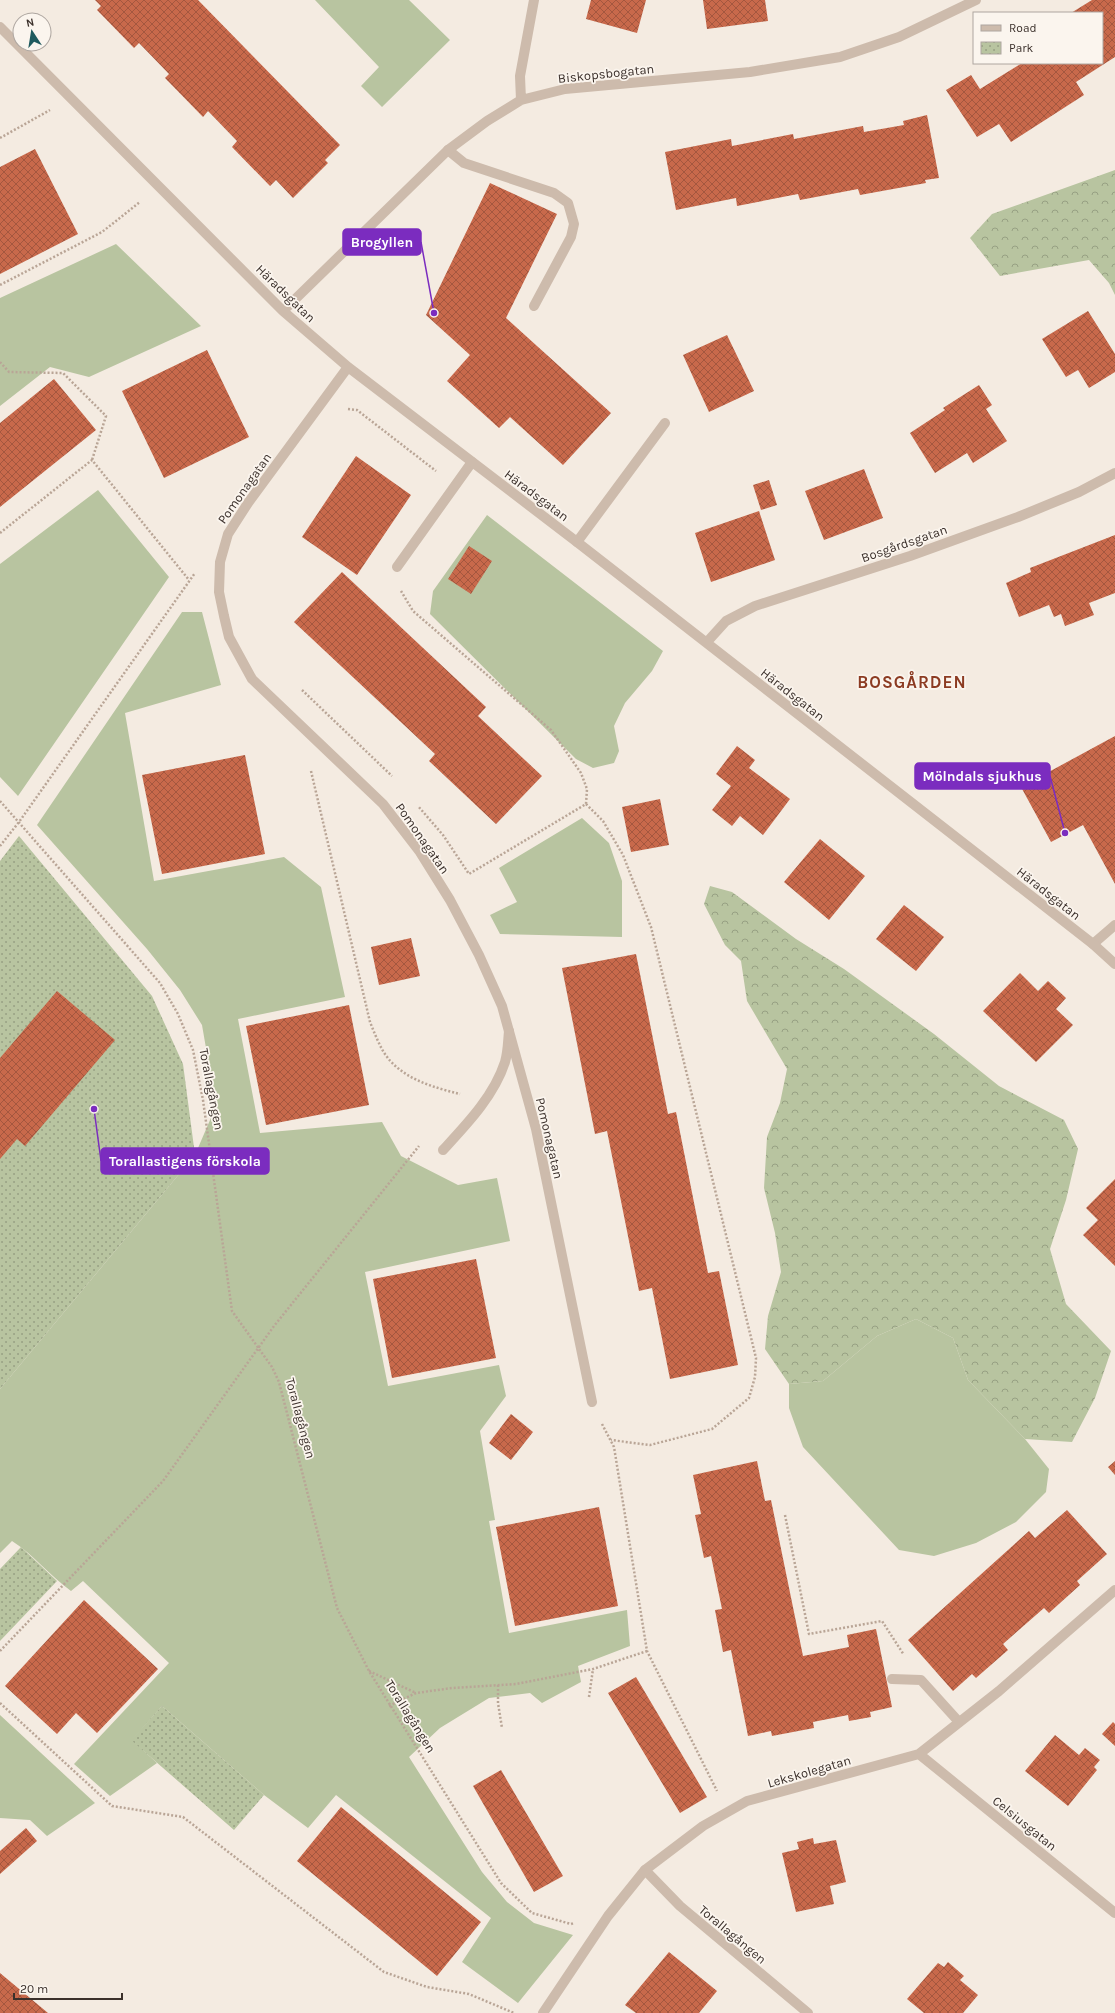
<svg xmlns="http://www.w3.org/2000/svg" width="1115" height="2013" font-family="Karla,sans-serif">
<style>
.grass{fill:#b8c4a0}
.forest{fill:url(#forest-crowns)}
.park{fill:url(#park-dots)}
.building{fill:url(#building-cross-hatch)}
.lines{fill:none;stroke-linecap:round;stroke-linejoin:round}
.path{stroke:#b9a596;stroke-width:2.5;stroke-dasharray:2 2;stroke-linecap:butt}
.service{stroke:#cdbbac;stroke-width:10}
.minor{stroke:#cdbbac;stroke-width:10}
.labels{text-anchor:middle;stroke-width:3.5;stroke-linejoin:round;paint-order:stroke}
.street-label{font-size:13px;fill:#3b302b;stroke:#fbf5ee}
.district-label{font-size:17px;font-weight:bold;letter-spacing:1px;fill:#8c3b22;stroke:#fbf5ee}
.leader{fill:none;stroke:#7b2cbf;stroke-width:1.5}
.callout-dot{fill:#7b2cbf;stroke:#fbf5ee;stroke-width:1.5}
.callout{fill:#7b2cbf;stroke:#7b2cbf;stroke-width:1.5}
.callout-label{font-size:14px;text-anchor:middle;font-weight:bold;fill:#fff}
</style>
<defs>
<pattern id="forest-crowns" width="20" height="18" patternUnits="userSpaceOnUse"><rect width="20" height="18" fill="#b8c4a0"/><path d="M2 6a3 3 0 1 1 6 0M12 15a3 3 0 1 1 6 0" fill="none" stroke="#97a083"/></pattern>
<pattern id="park-dots" width="8" height="8" patternUnits="userSpaceOnUse"><rect width="8" height="8" fill="#b8c4a0"/><path d="M2 2h.1M6 6h.1" fill="none" stroke="#97a083" stroke-width="1.8" stroke-linecap="round"/></pattern>
<pattern id="building-cross-hatch" width="8" height="8" patternUnits="userSpaceOnUse"><rect width="8" height="8" fill="#c8694b"/><path d="M0 0l8 8M0 8l8-8" fill="none" stroke="#a4573f"/></pattern>
</defs>
<rect width="100%" height="100%" fill="#f4ebe1"/>
<path class="grass" d="M315,0H409L450,40L382,107L361,86L379,67Z
M116,244L201,326L89,377L50,367L0,406V298Z
M98,490L169,577L18,796L0,777V564Z
M487,515L663,651L652,671L625,703L614,726L619,751L614,763L593,768L576,759L430,614L433,591Z
M182,612H202L221,685L125,713L154,881L284,857L321,887L345,997L238,1019L260,1133L382,1122L401,1156L458,1185L497,1178L510,1241L365,1272L388,1386L499,1365L506,1396L480,1431L495,1520L489,1521L509,1633L627,1610L630,1646L578,1666L581,1682L542,1703L530,1693L489,1698L440,1728L409,1757L482,1872L507,1902L534,1923L573,1935L518,2003L462,1962L491,1918L336,1795L308,1828L264,1795L162,1706L132,1740L157,1763L110,1796L74,1764L169,1663L83,1581L71,1591C50,1576 34,1555 12,1541L0,1553V1389L195,1155L216,1106L202,1025L180,990L147,949L37,825Z
M582,818L609,843L622,881V937L500,934L490,915L517,902L499,868Z
M916,1319L953,1338L968,1380L1025,1439L1049,1469L1046,1492L1016,1522L976,1543L934,1556L899,1550L803,1447L789,1408V1384L823,1381L877,1336Z
M0,1715L95,1803L47,1836L30,1820L0,1818Z"/>
<path class="forest" d="M1115,170V295L1109,283L1089,260L1000,276L970,238L992,214Z
M710,886L732,892L796,939L844,969L934,1034L999,1086L1064,1120L1078,1149L1066,1200L1050,1249L1066,1304L1111,1351L1095,1398L1072,1442L1025,1439L968,1380L953,1338L916,1319L877,1336L823,1381L789,1384L765,1349L768,1316L781,1272L775,1233L764,1188L767,1137L780,1103L787,1069L747,1001L741,961L725,945L704,904Z"/>
<path class="park" d="M19,836L152,996L183,1064L195,1155L0,1389V861Z
M21,1547L57,1581L0,1641V1569Z
M162,1706L264,1795L234,1830L131,1740Z"/>
<path class="building" d="M95,0H198L340,145L325,160L328,163L293,198L276,180L270,186L232,147L237,141L208,111L203,117L165,78L169,74L139,43L134,48L97,10L101,6Z
M591,0H646L637,33L586,19Z
M703,0H765L768,21L707,29Z
M1092,0H1115V57L1076,82L1084,95L1011,142L999,124L977,137L946,90L971,75L980,89L1022,63H1102V13H1071Z
M927,115L939,178L925,180L926,183L860,195L858,189L800,200L798,194L737,206L736,198L676,210L665,152L731,139L732,146L793,134L794,139L863,126L864,132L904,125L903,121Z
M35,149L78,234L0,274V167Z
M490,183L557,214L506,318L611,413L563,465L510,417L499,428L447,381L470,355L426,315Z
M1088,311L1115,354V372L1089,388L1078,370L1066,377L1042,339Z
M727,335L754,391L709,412L683,355Z
M207,350L249,437L164,478L122,391Z
M54,379L96,430L0,507V423Z
M979,385L992,405L986,409L1007,441L973,463L967,453L935,473L910,433L945,410L943,408Z
M356,456L411,495L357,575L302,537Z
M864,469L883,518L824,540L805,491Z
M769,480L777,505L761,510L753,485Z
M759,511L775,560L711,582L695,533Z
M1115,535V593L1089,603L1094,615L1065,626L1061,614L1054,617L1049,605L1019,617L1006,583L1031,572L1030,568Z
M469,546L492,561L471,594L448,579Z
M342,572L486,707L478,716L542,776L496,824L429,761L435,754L294,622Z
M1115,736V884L1083,825L1051,842L1021,787Z
M737,746L755,760L749,768L790,799L763,835L740,816L732,826L712,810L731,786L716,774Z
M245,755L265,854L162,874L142,775Z
M660,799L669,845L631,852L622,807Z
M820,839L865,876L829,920L784,882Z
M904,905L944,937L916,971L876,939Z
M411,938L420,976L379,985L371,947Z
M636,954L668,1114L676,1112L708,1273L719,1271L738,1365L670,1379L652,1288L639,1291L607,1131L595,1134L562,968Z
M1020,973L1038,991L1048,981L1066,998L1056,1009L1073,1025L1036,1062L983,1011Z
M57,991L115,1040L25,1146L17,1139L0,1159V1058Z
M349,1005L369,1105L266,1125L246,1026Z
M1115,1179V1266L1083,1235L1098,1220L1086,1208Z
M476,1259L496,1358L392,1378L373,1279Z
M511,1414L533,1432L511,1460L489,1443Z
M757,1461L765,1501L771,1500L803,1656L849,1647L847,1635L876,1629L892,1707L870,1712L871,1717L849,1721L848,1715L813,1722L814,1728L772,1736L771,1731L748,1736L731,1650L723,1652L715,1610L722,1609L711,1556L704,1558L695,1515L701,1514L693,1475Z
M1115,1461V1475L1108,1467Z
M599,1507L618,1606L515,1626L496,1527Z
M1067,1510L1107,1554L1077,1581L1080,1585L1049,1613L1044,1608L1003,1644L1008,1650L976,1678L972,1674L953,1691L908,1640L1029,1531L1035,1538Z
M84,1600L158,1669L97,1733L76,1713L57,1734L5,1686Z
M636,1677L707,1797L680,1813L608,1693Z
M1113,1722L1115,1724V1746L1102,1734Z
M1055,1735L1079,1755L1085,1748L1100,1760L1094,1767L1097,1770L1068,1806L1025,1771Z
M501,1770L563,1876L534,1892L473,1786Z
M341,1807L481,1922L437,1976L297,1861Z
M26,1828L37,1841L0,1874V1851Z
M813,1838L814,1844L836,1840L846,1882L830,1886L834,1904L796,1912L782,1853L799,1849L797,1842Z
M669,1952L717,1991L699,2013H636L625,2005Z
M948,1962L964,1976L960,1980L978,1995L963,2013H924L907,1999L938,1963L944,1967Z
M0,1973L48,2013H0Z"/>
<g class="lines">
<path class="path" d="M0,138L50,110
M0,285L102,232L140,202
M0,362L9,372L63,373L106,416L92,460
M348,409L357,410L436,471
M0,533L92,460L189,580
M401,591L413,611L551,730L581,773L587,789L586,804L469,874L443,835L418,806
M302,690L392,776
M311,771L370,1022C374,1032 378,1042 383,1051C399,1078 432,1087 460,1094
M0,801L160,983L178,1014L193,1050L203,1100L232,1311L272,1367L279,1382L337,1608L369,1671L501,1883L532,1913L571,1924L574,1923
M586,804L603,821L623,855L651,927L756,1358L755,1377L749,1398L712,1429L650,1445L611,1440
M0,846L19,822L195,573
M602,1424L614,1447L647,1651L717,1791
M785,1515L809,1634L882,1621L904,1655
M0,1651L163,1481L274,1326L419,1146
M369,1671L416,1693
M498,1685V1703L502,1728
M589,1697L593,1669
M0,1703L112,1806L183,1817L384,1972L427,1987L469,1994L514,2013
M389,1706L416,1693L452,1688L516,1684L593,1669L647,1651"/>
<path class="service" d="M448,150L464,163L554,193L568,203L574,224L571,237L534,306
M577,542L665,423
M397,567L472,462
M1093,944L1115,925
M443,1150C467,1124 494,1096 505,1062C508,1052 508,1041 509,1031
M892,1679L921,1680L959,1722
M645,1870L680,1906L808,2013"/>
<path class="minor" d="M0,27L283,311L348,367L577,542L1093,944L1115,964
M521,100L520,76L534,0
M283,311L448,150L487,121L521,100L565,89L750,72L840,57L899,37L976,0
M348,367L248,503L228,534L220,562L219,592L224,616L229,637L252,679L383,804L420,852L450,900L479,955L502,1006L536,1129L592,1402
M707,642L726,621L755,606L910,556L1018,517L1079,492L1115,473
M919,1754L1115,1913
M543,2013L608,1916L645,1870L703,1826L747,1801L919,1754L999,1691L1115,1590"/>
</g>
<g class="labels">
<g class="street-label">
<text transform="translate(606 73) rotate(-6)" y="5">Biskopsbogatan</text>
<text transform="translate(286 293) rotate(44)" y="5">Häradsgatan</text>
<text transform="translate(244 488) rotate(-55)" y="5">Pomonagatan</text>
<text transform="translate(537 495) rotate(37)" y="5">Häradsgatan</text>
<text transform="translate(904 543) rotate(-19)" y="5">Bosgårdsgatan</text>
<text transform="translate(793 694) rotate(38)" y="5">Häradsgatan</text>
<text transform="translate(423 838) rotate(55)" y="5">Pomonagatan</text>
<text transform="translate(1049 893) rotate(38)" y="5">Häradsgatan</text>
<text transform="translate(212 1089) rotate(79)" y="5">Torallagången</text>
<text transform="translate(550 1138) rotate(77)" y="5">Pomonagatan</text>
<text transform="translate(301 1418) rotate(75)" y="5">Torallagången</text>
<text transform="translate(411 1716) rotate(58)" y="5">Torallagången</text>
<text transform="translate(809 1771) rotate(-16)" y="5">Lekskolegatan</text>
<text transform="translate(1025 1823) rotate(39)" y="5">Celsiusgatan</text>
<text transform="translate(733 1934) rotate(40)" y="5">Torallagången</text>
</g>
<g class="district-label">
<text x="912" y="688">BOSGÅRDEN</text>
</g>
</g>
<path class="leader" d="M434 313L421 242M1065 833L1050 776M94 1109L101 1161"/>
<g class="callout-dot">
<circle cx="434" cy="313" r="4"/>
<circle cx="1065" cy="833" r="4"/>
<circle cx="94" cy="1109" r="4"/>
</g>
<g class="callout">
<rect x="343" y="229" width="78" height="26" rx="4"/>
<rect x="915" y="763" width="135" height="26" rx="4"/>
<rect x="101" y="1148" width="168" height="26" rx="4"/>
</g>
<g class="callout-label">
<text x="382" y="247">Brogyllen</text>
<text x="982" y="781">Mölndals sjukhus</text>
<text x="185" y="1166">Torallastigens förskola</text>
</g>
<rect x="973" y="12" width="130" height="52" fill="#fbf5ee" stroke="#aea6a0"/>
<rect x="981" y="25" width="20" height="6" fill="#cdbbac" stroke="#aea6a0"/>
<text x="1009" y="32" font-size="12" fill="#3b302b">Road</text>
<rect x="981" y="42" width="20" height="12" fill="url(#park-dots)" stroke="#aea6a0"/>
<text x="1009" y="52" font-size="12" fill="#3b302b">Park</text>
<g transform="translate(32 32) rotate(348)"><circle r="19" fill="#fbf5ee" stroke="#aea6a0"/>
<path d="M0-3L7 15L0 10L-7 15Z" fill="#1f5a5e"/>
<text y="-6" font-size="11" font-weight="bold" text-anchor="middle" fill="#3b302b">N</text>
</g>
<path d="M14 1993v6h108v-6" fill="none" stroke="#3b302b" stroke-width="2"/>
<text x="20" y="1993" font-size="12" fill="#3b302b" stroke="#fbf5ee" stroke-width="3" paint-order="stroke">20 m</text>
</svg>
